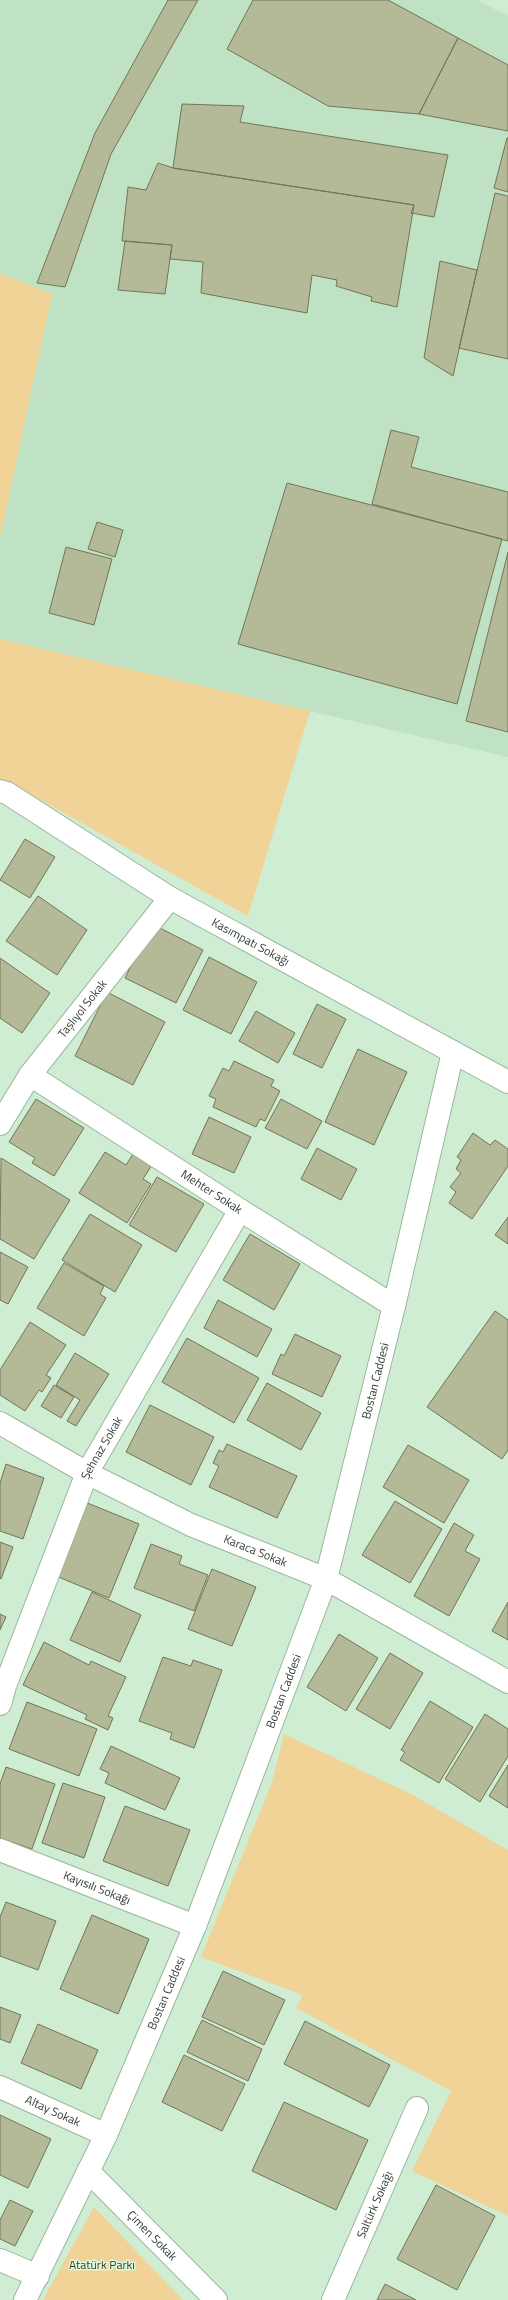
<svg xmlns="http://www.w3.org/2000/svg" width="508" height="2300" font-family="'Titillium Web',sans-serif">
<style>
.built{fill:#bee2c3}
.green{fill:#f1d297}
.building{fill:#b4ba98;stroke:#717657}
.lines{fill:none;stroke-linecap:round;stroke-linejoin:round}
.street-casing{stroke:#9ab79e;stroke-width:24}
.secondary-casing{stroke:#9ab79e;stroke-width:24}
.street{stroke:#fff;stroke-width:22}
.secondary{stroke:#fff;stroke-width:22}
.labels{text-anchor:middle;stroke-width:3;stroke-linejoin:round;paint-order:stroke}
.street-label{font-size:12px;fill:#323e34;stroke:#dcfae0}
.park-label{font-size:12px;fill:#4a3815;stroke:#dcfae0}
</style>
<rect width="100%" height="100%" fill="#cfedd3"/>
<path class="built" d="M0,0H477L508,16V757L0,639V538L52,295L0,273Z"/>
<path class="green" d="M0,273L52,294L0,538Z
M0,639L310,711L248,916L12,784L0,781Z
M284,1734L413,1795L508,1850V2216L412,2171L451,2091L296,2008L303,1995L201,1957L272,1782Z
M94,2207L183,2300H43Z"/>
<path class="building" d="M168,0H198L111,154L65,287L37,283L95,133Z
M253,0H388L458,38L419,114L328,106L227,49Z
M458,38L508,65V131L419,114Z
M182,104L244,106L240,122L448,155L434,217L411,213L414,205L173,168Z
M507,138H508V192L494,188Z
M158,163L173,168L414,205L397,307L371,301L372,297L336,286L337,280L312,275L307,313L201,293L203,262L170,259L172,245L122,241L128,187L146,190Z
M495,193L508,196V359L459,348Z
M125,241L172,245L165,294L118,290Z
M440,261L477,270L453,376L424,358Z
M391,430L419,437L411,467L508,492V541L372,504Z
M287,483L502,539L457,704L238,644Z
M97,522L123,530L115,557L88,549Z
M66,547L112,559L94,625L49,613Z
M508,552V732L466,721Z
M25,839L55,857L30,898L0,880Z
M38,896L87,930L57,975L6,941Z
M152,924L203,950L176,1003L125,978Z
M209,957L257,982L231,1034L183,1010Z
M0,958L50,993L22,1033L0,1018Z
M107,992L165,1022L133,1085L75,1056Z
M317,1004L346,1019L322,1068L293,1054Z
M256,1011L295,1033L278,1063L239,1041Z
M358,1049L407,1072L374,1145L325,1122Z
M234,1061L274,1080L271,1086L280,1091L265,1121L260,1119L256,1127L213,1107L216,1099L209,1096L223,1068L229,1071Z
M36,1099L84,1128L54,1176L32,1163L35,1158L9,1142Z
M281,1099L322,1121L307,1149L265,1128Z
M209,1117L251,1137L234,1173L192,1154Z
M473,1133L490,1145L495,1140L508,1149V1166L472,1219L449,1203L456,1192L450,1187L461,1173L456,1169L461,1160L457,1157Z
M317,1148L357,1169L341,1200L301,1179Z
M105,1152L126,1165L133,1154L152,1165L143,1179L151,1184L127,1223L79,1193Z
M1,1158L70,1200L34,1259L0,1239Z
M157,1177L204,1204L176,1252L129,1225Z
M90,1214L142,1245L115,1292L62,1260Z
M508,1217V1244L495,1235Z
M250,1234L300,1264L274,1310L223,1280Z
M0,1252L28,1267L8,1304L0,1300Z
M64,1263L104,1286L100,1294L106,1298L84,1336L37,1308Z
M218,1300L272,1329L257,1357L204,1328Z
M495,1311L508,1320V1450L502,1459L427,1407Z
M30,1322L66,1345L46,1375L51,1378L42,1392L39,1390L25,1411L0,1395V1370Z
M295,1334L341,1356L322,1397L272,1374L281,1354L284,1356Z
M187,1338L259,1378L234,1423L162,1382Z
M75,1353L109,1374L76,1426L67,1421L80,1400L56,1385Z
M267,1383L321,1413L301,1450L247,1420Z
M54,1385L74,1397L61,1418L41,1406Z
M150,1405L214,1437L191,1485L126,1452Z
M227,1444L297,1476L277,1518L209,1487L219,1466L213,1463L219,1450L223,1452Z
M408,1445L469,1480L444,1523L383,1487Z
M6,1464L44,1478L23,1539L0,1531V1483Z
M395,1501L442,1529L410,1583L362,1555Z
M85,1502L139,1524L109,1598L56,1576Z
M454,1523L474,1535L465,1551L480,1559L449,1616L414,1596Z
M0,1542L13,1547L1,1579L0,1578Z
M151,1544L182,1556L179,1564L208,1575L194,1611L134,1588Z
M212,1569L256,1587L232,1646L188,1629Z
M92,1592L141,1615L120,1662L70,1640Z
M508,1602V1640L492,1631Z
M0,1614L6,1617L0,1630Z
M339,1634L378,1658L346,1711L307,1687Z
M44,1642L89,1665L91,1661L126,1677L108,1716L113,1718L108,1730L85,1719L87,1715L23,1685Z
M390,1653L423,1673L390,1729L356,1709Z
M163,1657L191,1666L193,1660L222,1670L194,1748L170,1739L172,1733L139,1721Z
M430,1701L473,1727L439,1783L400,1760L405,1752L401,1750Z
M27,1702L97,1729L79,1776L9,1749Z
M485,1714L508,1729V1756L480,1802L445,1779Z
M111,1746L180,1778L165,1810L105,1783L109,1773L100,1769Z
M508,1765V1808L489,1796Z
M6,1767L55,1784L32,1849L0,1838V1784Z
M63,1783L105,1797L84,1858L42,1843Z
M125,1806L190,1830L168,1886L103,1861Z
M6,1902L56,1921L38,1970L0,1956V1917Z
M92,1915L149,1939L118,2014L60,1989Z
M223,1971L285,2000L264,2045L202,2017Z
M0,2007L21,2015L10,2043L0,2039Z
M202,2020L262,2049L248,2081L187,2052Z
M305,2021L390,2065L369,2107L284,2064Z
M38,2024L98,2050L81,2089L21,2063Z
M184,2055L245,2084L222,2131L162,2102Z
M284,2102L368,2140L336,2210L252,2171Z
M0,2115L51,2139L28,2188L0,2175Z
M436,2185L495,2216L457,2290L397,2259Z
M10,2200L33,2211L15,2246L0,2239V2220Z
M385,2284L416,2300H377Z"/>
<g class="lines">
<defs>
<g id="street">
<path id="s1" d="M30,1075L240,1210L394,1306"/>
<path id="s2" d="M0,1124L30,1075L170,898"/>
<path id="s3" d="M0,1423L87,1473L191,1525L326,1579L508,1682"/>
<path id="s4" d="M0,1704L5,1686L87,1473L240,1210"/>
<path id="s5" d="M0,1850L195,1926"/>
<path id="s6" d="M0,2087L106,2135"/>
<path id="s7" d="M88,2171L216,2300"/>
<path d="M0,2260L38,2276"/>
<path id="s8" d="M333,2300L417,2108"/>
</g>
<g id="secondary">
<path id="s9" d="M0,791L7,793L170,898L508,1082"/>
<path id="s10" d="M25,2300L106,2135L195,1926L326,1579L394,1306L453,1052"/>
</g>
</defs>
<use href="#street" class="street-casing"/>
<use href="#secondary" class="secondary-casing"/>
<use href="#street" class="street"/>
<use href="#secondary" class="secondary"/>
</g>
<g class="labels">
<g class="street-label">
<text dy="4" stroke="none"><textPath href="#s9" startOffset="293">Kasımpatı Sokağı</textPath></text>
<text dy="4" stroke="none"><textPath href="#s2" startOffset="142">Taşlıyol Sokak</textPath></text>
<text dy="4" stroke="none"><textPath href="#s1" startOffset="216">Mehter Sokak</textPath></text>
<text dy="4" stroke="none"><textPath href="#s10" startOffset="986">Bostan Caddesi</textPath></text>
<text dy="4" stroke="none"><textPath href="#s4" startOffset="276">Şehnaz Sokak</textPath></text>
<text dy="4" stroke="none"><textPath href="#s3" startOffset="286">Karaca Sokak</textPath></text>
<text dy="4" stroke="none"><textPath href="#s10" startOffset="662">Bostan Caddesi</textPath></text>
<text dy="4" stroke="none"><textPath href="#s5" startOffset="104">Kayısılı Sokağı</textPath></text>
<text dy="4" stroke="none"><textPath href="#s10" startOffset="338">Bostan Caddesi</textPath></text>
<text dy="4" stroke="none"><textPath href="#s6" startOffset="58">Altay Sokak</textPath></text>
<text dy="4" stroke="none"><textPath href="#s8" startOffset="104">Saltürk Sokağı</textPath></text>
<text dy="4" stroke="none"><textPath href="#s7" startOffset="91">Çimen Sokak</textPath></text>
</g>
<g class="park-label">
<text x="102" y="2269">Atatürk Parkı</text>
</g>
</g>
</svg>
